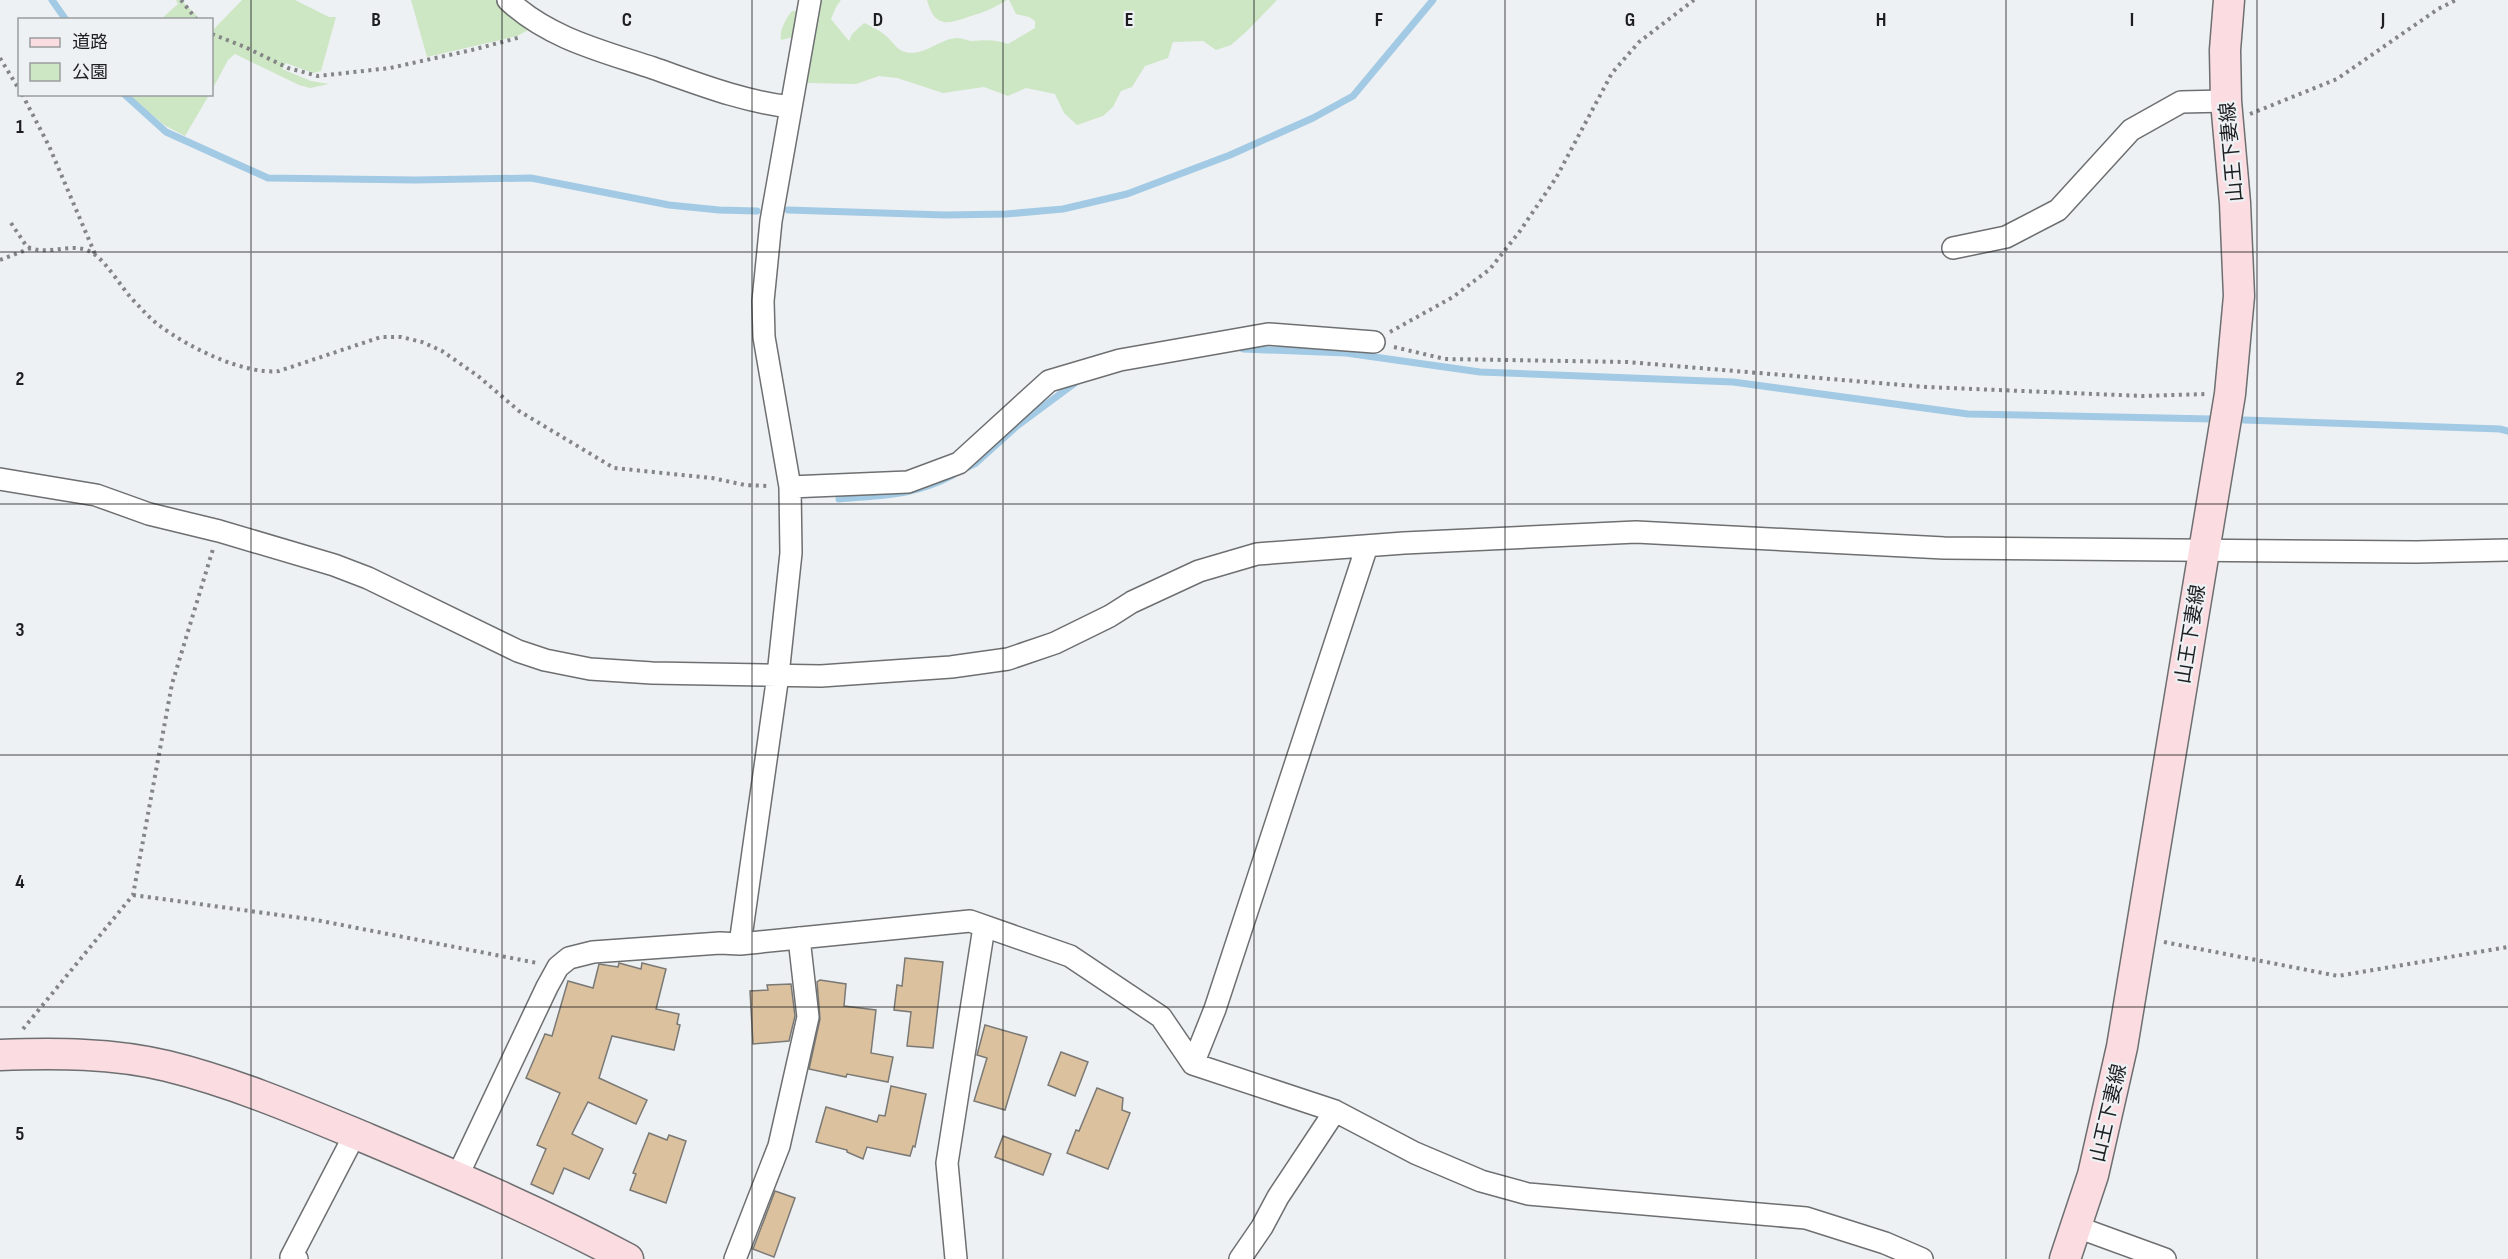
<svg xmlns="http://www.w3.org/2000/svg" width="2508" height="1259" font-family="'Sofia Sans Condensed','Noto Sans JP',sans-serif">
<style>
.green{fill:#cde6c4}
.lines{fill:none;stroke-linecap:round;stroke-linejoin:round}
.stream{stroke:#a3cae4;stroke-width:7}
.building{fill:#dbc19e;stroke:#7a7976;stroke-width:1.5}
.street-casing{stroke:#6d6f71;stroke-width:24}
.secondary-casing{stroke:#6d6f71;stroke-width:33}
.path{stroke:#838586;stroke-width:4;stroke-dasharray:3 4.5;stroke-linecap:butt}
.street{stroke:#fff;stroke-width:21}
.secondary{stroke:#fbdce1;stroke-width:30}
.grid{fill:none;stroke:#1d1e1f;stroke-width:1.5;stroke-opacity:0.55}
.labels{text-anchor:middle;stroke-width:4.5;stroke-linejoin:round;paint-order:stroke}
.street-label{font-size:20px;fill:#1d1e1f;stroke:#eef1f3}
.grid-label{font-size:20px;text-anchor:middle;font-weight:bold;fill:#1d1e1f;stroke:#eef1f3;stroke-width:4.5;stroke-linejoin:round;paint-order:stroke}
</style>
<rect width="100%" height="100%" fill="#eef1f3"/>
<path class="green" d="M176,0H181L200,19H161L178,4Z
M242,0H295L329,17H336L321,71L313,73L286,63L282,69L311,81L329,84L310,88L299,85L235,54L228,60L212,90V31Z
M411,0H499L532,28L517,36L427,57Z
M806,0H841L836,7L831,19L849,41L852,34L864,23C873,27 885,33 891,41C896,46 898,50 905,52C924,57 940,38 958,38C963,38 967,41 972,41C985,40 995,39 1008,44L1035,28V21L1029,17L1016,14L1009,0H1277L1246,32L1231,45L1216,50L1203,41L1173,42L1168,58L1145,66L1132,87L1121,91L1113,107L1103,116L1077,125L1064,113L1055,94L1026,88L1008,96L984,87L943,93L897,78L879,76L856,84L808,83L799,73L797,36L781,40C779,31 786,18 792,11H802Z
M927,0H1007C994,8 985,12 971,16C948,24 935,29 927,0Z
M129,95H209L185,136L164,125Z"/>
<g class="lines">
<path class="stream" d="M52,0L66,20
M124,94L166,132L268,178L416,180L531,178L669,205L719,210L757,211
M788,210L945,215L1006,214L1063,209L1127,194L1230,155L1313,118L1353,96L1433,0
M1243,349L1346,353L1480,372L1733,382L1968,414L2212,419
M2244,420L2500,429L2508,431
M968,467L976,463L1017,426L1079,380
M839,499C881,495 915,496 953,475"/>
</g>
<path class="building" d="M905,958L943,962L933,1048L907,1046L911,1012L894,1010L897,985L902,986Z
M619,963L641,969L642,963L666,969L656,1009L679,1014L677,1024L680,1025L674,1050L612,1036L599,1078L647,1100L636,1124L588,1102L572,1134L603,1149L589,1179L564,1168L553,1194L531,1184L546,1149L537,1145L560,1093L526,1078L545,1034L552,1036L568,981L593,988L599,964L618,967Z
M820,980L846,984L844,1006L876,1010L871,1053L893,1057L888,1082L847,1074L846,1077L809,1069L820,1019L817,982Z
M791,984L795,1016L789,1041L753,1044L750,991L768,990L767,985Z
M985,1025L1027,1037L1005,1110L974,1101L987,1058L977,1055Z
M1061,1052L1088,1062L1075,1096L1048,1085Z
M891,1086L926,1094L915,1147L913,1146L910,1156L867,1147L863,1159L847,1152V1150L816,1142L826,1107L877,1122L879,1115L885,1116Z
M1097,1088L1123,1098L1122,1110L1130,1113L1108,1169L1067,1153L1076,1130L1079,1131Z
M649,1133L667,1140L669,1135L686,1141L666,1203L630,1190L636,1174L633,1173Z
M1003,1136L1051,1154L1043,1175L995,1157Z
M775,1191L795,1198L774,1257L753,1249Z"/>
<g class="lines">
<defs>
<path id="street" d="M508,0C548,38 602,51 653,68C699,84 741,101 790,107
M1953,248L2006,237L2058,210L2131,130L2181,102L2226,101
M0,479L96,495L149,514L219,531L334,565L368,578L518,651L545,660L590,669L652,673L821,676L951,667L1008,659L1055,643L1110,616L1132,602L1199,571L1257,554L1404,543L1636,532L1944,548L2416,552L2508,550
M790,487L908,482L959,463L1049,381L1120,360L1268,334L1374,342
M740,944L778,675L791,553L790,487L764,337L763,301L771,221L810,0
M1193,1064L1215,1009L1367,546
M457,1177L547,987L558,967L569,958L593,952L720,943L740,944L970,921L1070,956L1161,1017L1193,1064L1335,1111L1415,1153L1481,1181L1528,1194L1806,1218L1885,1243L1922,1259
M2077,1227L2165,1259
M297,1259L291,1257L355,1134
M735,1259L779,1146L808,1017L799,938
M956,1259L947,1163L984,927
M1240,1259L1262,1227L1278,1197L1335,1111"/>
<path id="secondary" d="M0,1055C56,1053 113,1053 167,1066C236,1083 303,1112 368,1139C456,1176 544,1214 628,1259
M2065,1259L2093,1175L2122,1047L2230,394L2239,296L2235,203L2226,101L2225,50L2229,0"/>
</defs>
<use href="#street" class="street-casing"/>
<use href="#secondary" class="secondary-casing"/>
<path class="path" d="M181,0L197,20
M212,34L245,47L288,68L318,76L390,68L472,50L521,37
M0,58L20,91
M22,94L49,146L95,254
M2250,114L2337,79L2438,9L2456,0
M11,223L27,247C31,248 36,250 40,250C58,252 77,242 94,254C108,264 121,287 133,300C142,309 150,319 160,326C188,347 244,375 279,371L381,337H401L422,342L442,351L478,376L519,411L614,468L712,478L745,485L769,486
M0,260L31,248
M1390,332L1453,297L1490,269L1520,231L1556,178L1612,73L1639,42L1694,0
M1394,347L1445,359L1627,362L1926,387L2143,396L2206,394
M133,895L316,920L537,963
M2164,942L2338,976L2508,947
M23,1029L133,895L172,684L213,549"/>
<use href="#street" class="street"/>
<use href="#secondary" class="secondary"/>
</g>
<path class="grid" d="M251,0V1259M502,0V1259M752,0V1259M1003,0V1259M1254,0V1259M1505,0V1259M1756,0V1259M2006,0V1259M2257,0V1259M0,252H2508M0,504H2508M0,755H2508M0,1007H2508"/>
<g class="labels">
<g class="street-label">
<text transform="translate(2231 152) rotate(-95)" y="7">山王下妻線</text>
<text transform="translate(2190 634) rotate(-81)" y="7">山王下妻線</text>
<text transform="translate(2108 1113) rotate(-77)" y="7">山王下妻線</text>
</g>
</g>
<g class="grid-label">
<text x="376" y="26">B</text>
<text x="627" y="26">C</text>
<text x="878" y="26">D</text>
<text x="1129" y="26">E</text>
<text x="1379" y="26">F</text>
<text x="1630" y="26">G</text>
<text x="1881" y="26">H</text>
<text x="2132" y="26">I</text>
<text x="2383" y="26">J</text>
<text x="20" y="133">1</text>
<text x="20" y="385">2</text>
<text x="20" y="636">3</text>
<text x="20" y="888">4</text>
<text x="20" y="1140">5</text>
</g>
<rect x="18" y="18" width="195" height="78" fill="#eef1f3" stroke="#9a9d9e" stroke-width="1.5"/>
<rect x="30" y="38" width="30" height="9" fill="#fbdce1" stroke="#9a9d9e" stroke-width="1.5"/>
<text x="72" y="48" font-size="18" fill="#1d1e1f">道路</text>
<rect x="30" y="63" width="30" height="18" fill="#cde6c4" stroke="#9a9d9e" stroke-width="1.5"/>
<text x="72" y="78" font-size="18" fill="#1d1e1f">公園</text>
</svg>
